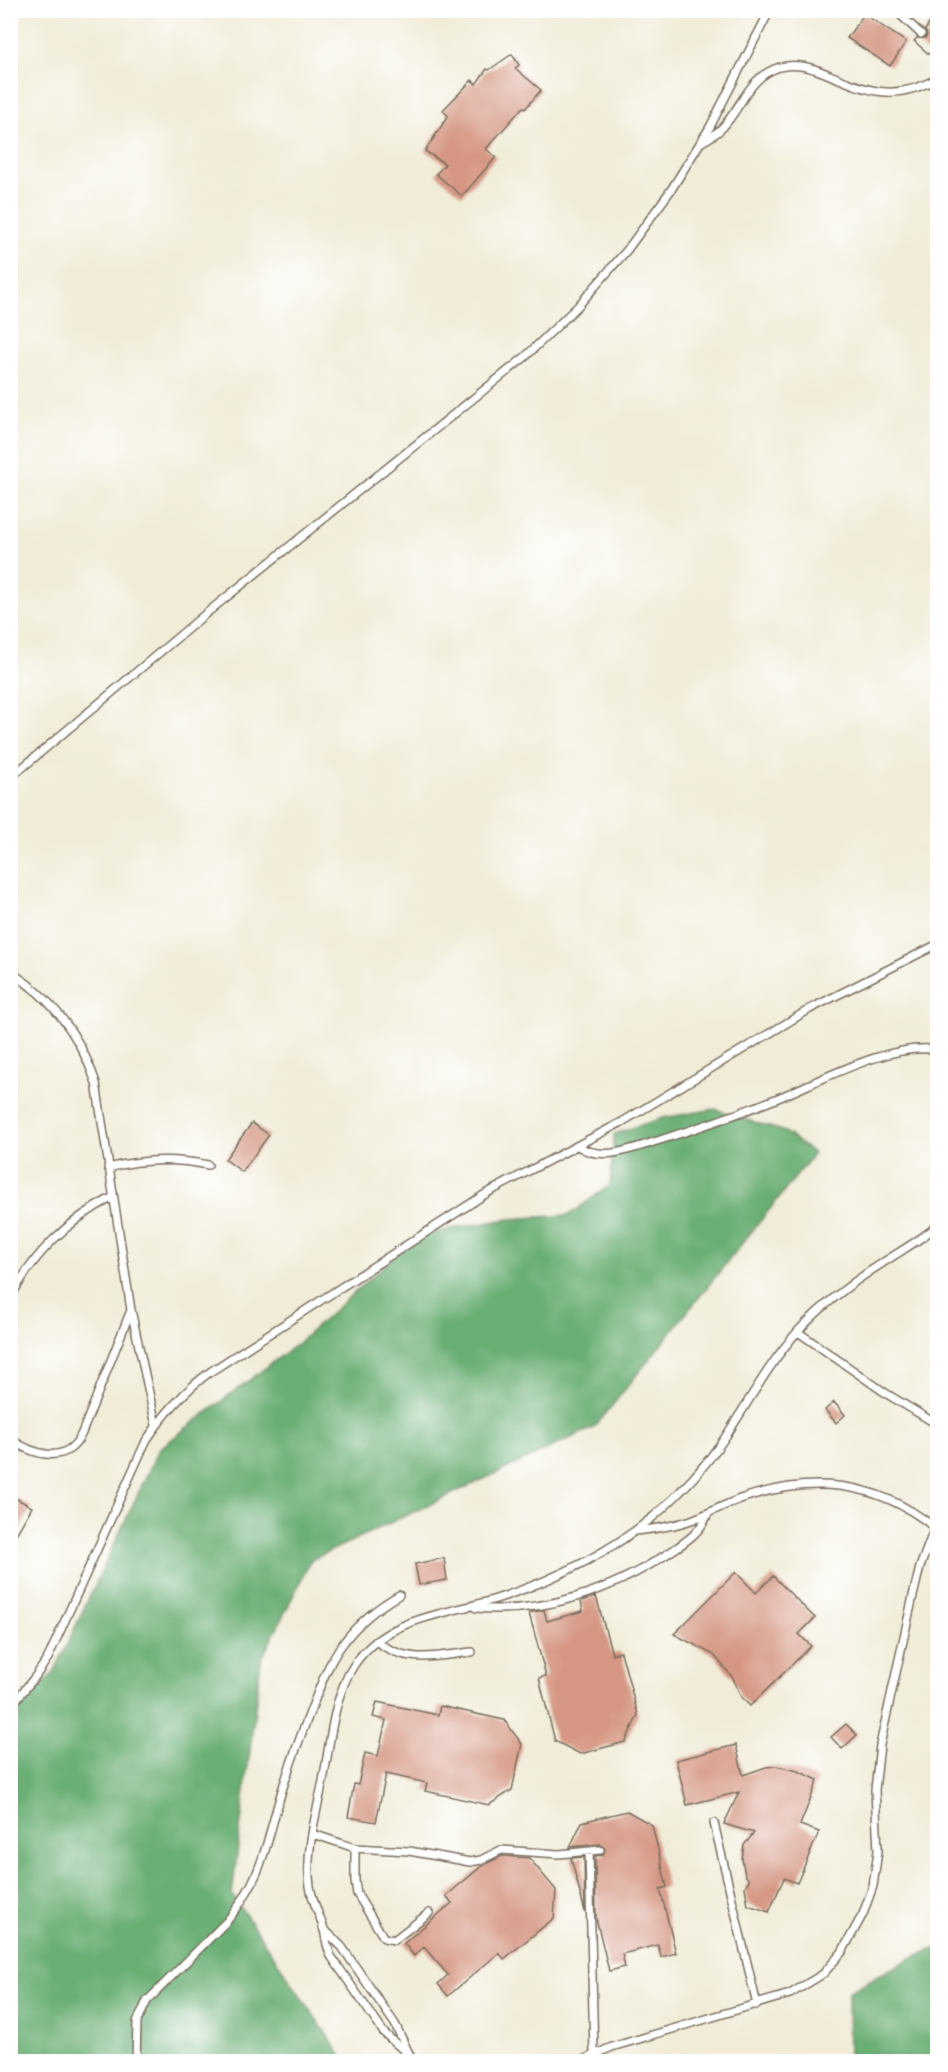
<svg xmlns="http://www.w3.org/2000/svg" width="948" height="2072" font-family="Dekko,sans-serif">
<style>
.forest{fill:#69ae73;stroke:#526c48;stroke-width:1.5}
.building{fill:#d59783}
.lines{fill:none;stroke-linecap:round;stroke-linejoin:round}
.service-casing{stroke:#7a6e5f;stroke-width:10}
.service{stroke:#fff;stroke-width:7}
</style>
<rect width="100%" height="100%" fill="#fff"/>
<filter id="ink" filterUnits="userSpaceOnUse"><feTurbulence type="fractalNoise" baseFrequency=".0167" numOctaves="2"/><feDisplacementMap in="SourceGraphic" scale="12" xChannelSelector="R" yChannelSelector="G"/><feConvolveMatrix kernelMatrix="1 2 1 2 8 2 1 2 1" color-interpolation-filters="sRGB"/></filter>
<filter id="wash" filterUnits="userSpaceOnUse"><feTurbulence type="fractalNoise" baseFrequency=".008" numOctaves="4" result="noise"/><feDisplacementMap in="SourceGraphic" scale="24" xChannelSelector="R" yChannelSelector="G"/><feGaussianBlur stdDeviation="1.35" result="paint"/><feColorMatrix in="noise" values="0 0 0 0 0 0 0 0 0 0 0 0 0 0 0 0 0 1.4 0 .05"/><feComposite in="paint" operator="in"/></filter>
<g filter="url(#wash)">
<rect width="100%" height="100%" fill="#f0ecd7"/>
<path class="forest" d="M715,1109L785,1132L814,1154L595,1427L311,1560L261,1660L232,1895L345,2061H11L10,1719L54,1672L159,1449L298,1343L418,1235L508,1219L569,1215L610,1185L614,1134L662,1118Z
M937,1948V2061H849L848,1992L915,1956Z"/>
<g id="blocks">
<path class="building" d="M864,14L906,42L890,66L847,38Z
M938,22V49L931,56L914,41L917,38H925L927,35L925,30L930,23L934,25Z
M512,54L519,65L515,68L541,90L525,109L523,107L486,149L496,157L462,196L436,174L445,164L425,151L448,116L443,110L472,80L476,84L487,69L489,70Z
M252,1123L269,1135L242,1172L225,1159Z
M834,1402L845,1415L836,1423L825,1410Z
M10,1495L32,1507L10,1545Z
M444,1558L447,1580L419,1585L415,1564Z
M736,1572L756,1593L773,1576L815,1618L799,1634L811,1646L750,1706L741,1697L733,1678L714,1655L674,1634Z
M596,1596L612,1654L621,1652L638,1715L625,1742L580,1754L555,1741L539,1678L546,1676L529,1613L544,1610L547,1621L583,1611L581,1601Z
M377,1702L438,1715L440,1706L504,1720L522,1744L512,1790L489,1805L425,1791L427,1783L386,1774L376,1822L348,1817L354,1784L358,1785L365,1753L378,1756L386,1720L373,1717Z
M846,1724L857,1735L842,1749L831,1737Z
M736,1745L743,1775L766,1767L776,1766L798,1771L818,1780L800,1825L819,1832L797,1883L784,1878L769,1912L748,1905L745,1887L749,1880L745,1875L742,1859L744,1845L754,1833L724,1824L739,1792L687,1805L676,1760Z
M627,1811L652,1825L667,1887L660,1889L676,1953L661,1957L658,1945L622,1954L625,1967L609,1971L596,1918L595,1856L603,1855L605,1849L600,1844L570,1847L582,1822Z
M502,1856L529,1858L556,1890L554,1918L504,1959L499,1953L448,1996L438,1984L448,1975L424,1947L414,1956L404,1943L452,1903L446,1896L483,1865Z
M584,1857L585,1912L571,1858Z"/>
</g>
</g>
<g filter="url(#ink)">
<use href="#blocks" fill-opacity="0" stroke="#7a6e5f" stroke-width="1.5"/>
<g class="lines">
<defs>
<path id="service" d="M895,10L921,34
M924,10L933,19
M702,142C709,138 716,134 721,129C742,108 748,76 780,67C796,63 810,67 825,73C868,91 893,103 938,78
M10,778L203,616L525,357L578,306L627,250L671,190L710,127L770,10
M10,972C53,998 80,1036 96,1083L131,1310L156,1425
M578,1146C602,1162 631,1149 657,1141C698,1128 738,1114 778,1098C820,1081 893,1041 938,1050
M108,1168C142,1159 174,1158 208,1165
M10,1299C34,1253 67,1221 113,1197
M798,1332L887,1394L938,1425
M10,1439C34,1455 67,1466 82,1433L131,1310
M635,1531C655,1529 675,1526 694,1519C709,1513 724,1505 740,1499C811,1475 875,1480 934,1527
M476,1608C543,1614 611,1591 667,1554C684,1543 701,1533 708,1513
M376,1641C407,1665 436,1656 472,1652
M10,1707L35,1677L48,1658L146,1441C164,1414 184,1391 210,1372L487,1193L622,1122L810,1009L938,944
M714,1823L757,2005
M313,1834L355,1848L409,1851L470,1862L481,1860L501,1850L559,1854L600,1850
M355,1848V1881L357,1894L384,1938L394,1940L429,1913
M589,1852L594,2054
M323,1928L342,1947L395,2024L413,2062
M410,2056L384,2033L331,1956C326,1946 326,1936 323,1926C318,1912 312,1900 310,1886C305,1852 316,1815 323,1781C330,1745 333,1696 354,1665C388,1614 452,1615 505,1596C557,1578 610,1552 653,1517C680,1494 704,1468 724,1439C748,1403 769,1363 799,1330C823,1305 851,1283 881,1264C900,1251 921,1240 938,1225
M136,2062L137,2022L147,2001L227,1921C262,1878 265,1849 280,1797C289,1767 300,1737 312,1707C321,1684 329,1661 344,1642C359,1622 378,1607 399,1595
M578,2062L612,2047L790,1994L823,1974L842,1952L863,1914L873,1886L878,1851L875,1790L880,1745L913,1596L920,1567L938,1519"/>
</defs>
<use href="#service" class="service-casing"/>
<use href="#service" class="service"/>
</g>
</g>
<rect width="948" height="2072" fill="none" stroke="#fff" stroke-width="36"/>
</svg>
